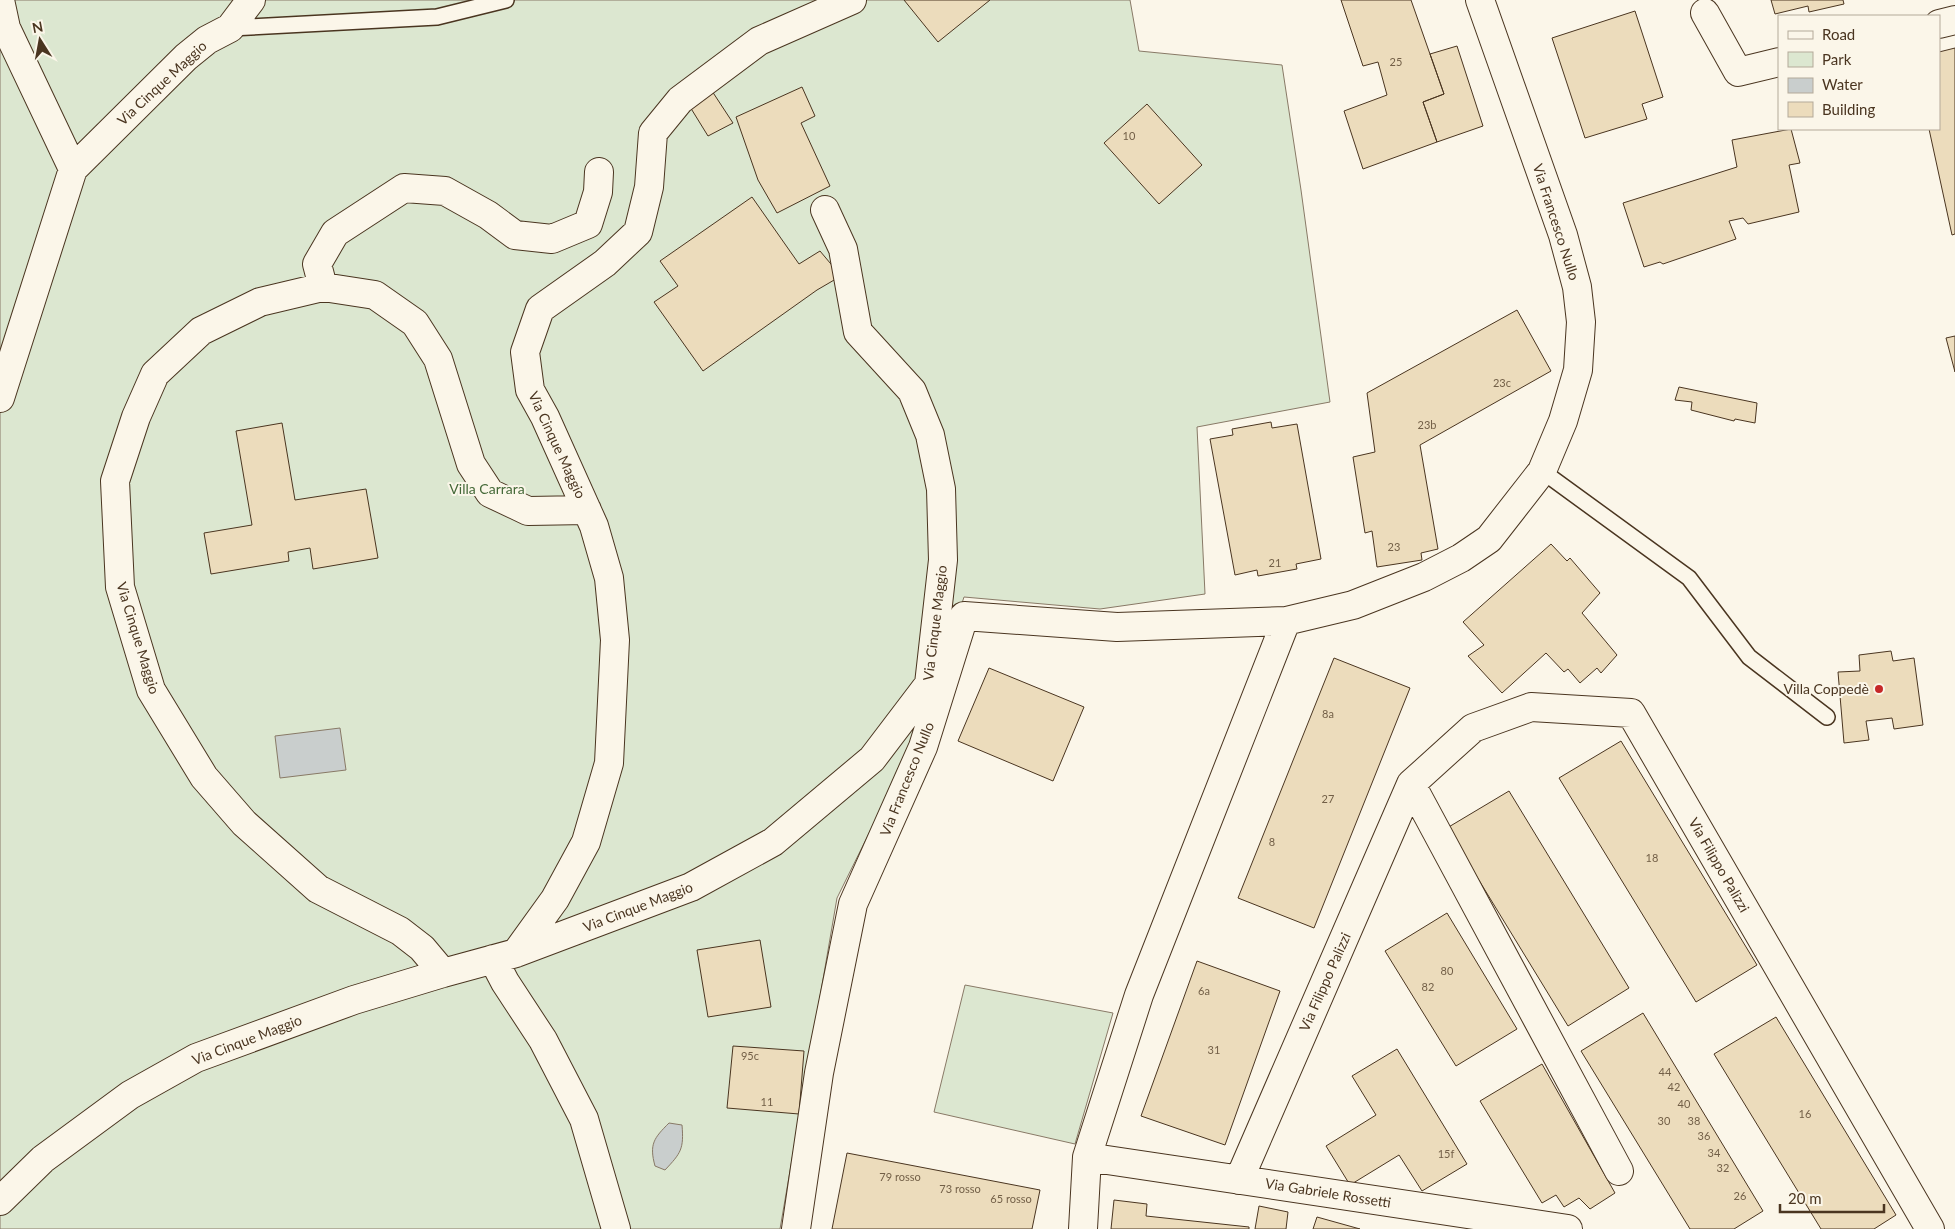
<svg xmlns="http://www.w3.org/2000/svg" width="1955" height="1229" font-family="Lato,sans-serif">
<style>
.green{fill:#dce7d0;stroke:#887966}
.water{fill:#c9cecd;stroke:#887966}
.building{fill:#ecdcbc;stroke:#4a3520}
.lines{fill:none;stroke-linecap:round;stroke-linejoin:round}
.lane-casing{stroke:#4a3520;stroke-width:18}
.street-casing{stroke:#4a3520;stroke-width:30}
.lane{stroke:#fbf6e9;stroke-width:15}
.street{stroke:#fbf6e9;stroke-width:28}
.poi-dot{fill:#c62828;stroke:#fbf6e9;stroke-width:2}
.labels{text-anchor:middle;stroke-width:4;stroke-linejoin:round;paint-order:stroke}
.number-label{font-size:11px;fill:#725f47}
.street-label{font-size:14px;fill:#4a3520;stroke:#fbf6e9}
.park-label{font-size:14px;fill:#436837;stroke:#fbf6e9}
.poi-label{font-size:14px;fill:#4a3520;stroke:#fbf6e9;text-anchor:end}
</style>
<rect width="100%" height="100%" fill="#fbf6e9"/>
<path class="green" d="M0,0H1130L1139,51L1282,65L1301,190L1330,402L1197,427L1205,594L1100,609L964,597L922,726L837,898L780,1229H0Z
M965,985L1113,1013L1075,1144L934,1112Z"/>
<path class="water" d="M340,728L346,770L280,778L275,736Z
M669,1123L682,1125C684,1149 681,1153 665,1170L655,1166C649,1144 654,1138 669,1123Z"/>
<path class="building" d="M904,0H990L938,42Z
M1341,0H1411L1444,94L1423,102L1437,142L1363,169L1344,111L1387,95L1378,62L1363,66Z
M1771,0H1843L1844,4L1809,12L1808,6L1775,14Z
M1635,11L1663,97L1642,104L1647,119L1585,138L1552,38Z
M1457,46L1483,126L1437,142L1423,102L1444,94L1430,54Z
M1955,48V234L1952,235L1929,129H1939V52Z
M802,87L815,116L801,123L830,186L777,213L758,180L736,117Z
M710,88L733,123L708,136L687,102Z
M1147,104L1202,165L1159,204L1104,143Z
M1791,129L1800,163L1789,165L1799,212L1748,224L1743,218L1729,221L1736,239L1663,264L1660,262L1644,267L1623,203L1737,167L1732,140Z
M752,197L799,264L820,251L841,276L817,290L703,371L654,302L678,286L660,261Z
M1517,310L1551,371L1420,445L1438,549L1421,553L1422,560L1377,567L1372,531L1365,533L1353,457L1375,452L1367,393Z
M1955,336V372L1946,338Z
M1679,387L1757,403L1755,423L1735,419L1734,421L1691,410L1692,402L1675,400Z
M1271,422L1272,428L1297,424L1321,559L1296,564L1297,569L1258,576L1257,570L1235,575L1210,439L1233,435L1232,429Z
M282,423L295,500L366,489L378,558L313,569L310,548L288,552L289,561L211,574L204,533L252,525L236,431Z
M1551,544L1567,561L1570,558L1600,593L1582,613L1617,655L1601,673L1597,668L1580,683L1568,669L1564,672L1546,653L1502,693L1468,656L1484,645L1463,622Z
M1891,651L1893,661L1914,658L1923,725L1894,729L1892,718L1866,721L1869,740L1844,743L1838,672L1860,671L1859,655Z
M1334,658L1410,688L1314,928L1238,898Z
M989,668L1084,707L1053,781L958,741Z
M1621,741L1757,965L1696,1002L1559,778Z
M1509,791L1629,988L1568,1026L1447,828Z
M1447,913L1517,1029L1456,1066L1385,951Z
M760,940L771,1007L708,1017L697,950Z
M1197,961L1280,991L1225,1145L1141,1116Z
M1643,1013L1763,1211L1734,1229H1690L1581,1051Z
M1776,1017L1896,1215L1874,1229H1821L1714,1054Z
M733,1046L804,1051L799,1114L727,1108Z
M1397,1049L1467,1164L1422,1191L1399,1155L1350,1185L1326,1146L1376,1115L1352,1076Z
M1542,1064L1615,1193L1590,1209L1579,1198L1564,1207L1556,1195L1542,1203L1480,1101Z
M847,1153L1040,1190L1032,1229H832Z
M1114,1200L1147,1204L1146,1216L1249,1227V1229H1111Z
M1259,1206L1288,1212L1286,1229H1255Z
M1317,1217L1360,1229H1313Z"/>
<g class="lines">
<defs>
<path id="lane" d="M230,28L437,17L506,0
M1542,471L1689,578L1749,657L1827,717"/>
<path id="street" d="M1705,13L1738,72L1779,62
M1939,24L1955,20
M73,169L186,57L207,40L230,28L251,0
M323,287L260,302L201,331L155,374L136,417L115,481L120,587L151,690L204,777L244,823L318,889L400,931L422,948L443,973
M0,398L73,169L6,28L0,0
M587,510L528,511L490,493L471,464L438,359L415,323L375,295L323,287L317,264L335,233L404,188L445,191L488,215L515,235L552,239L588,224L598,192L599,172
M1411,784L1619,1171
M516,953L555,899L586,842L609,763L615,640L609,578L594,526L545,417L530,390L525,352L540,309L605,263L638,232L649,187L653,133L680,100L759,41L852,0
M493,959L505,982L543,1040L584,1119L616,1229
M1087,1157L1568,1229
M1239,1180L1411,784L1473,728L1531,707L1631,713L1930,1229
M0,1201L43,1159L130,1095L196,1058L354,1000L443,973L516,953L691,887L773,842L872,759L929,684L943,560L941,489L930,435L912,391L858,332L843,249L825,210
M796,1229L819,1073L853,904L923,747L964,616L1117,627L1286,621L1353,605L1424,577L1461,558L1489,539L1542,471L1563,421L1578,370L1581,322L1577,287L1563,235L1480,0
M1083,1229L1087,1157L1139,995L1286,621"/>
</defs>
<use href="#lane" class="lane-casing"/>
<use href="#street" class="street-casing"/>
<use href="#lane" class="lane"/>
<use href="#street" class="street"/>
</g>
<circle class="poi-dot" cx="1879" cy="689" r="5"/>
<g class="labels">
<g class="number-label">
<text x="1396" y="66">25</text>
<text x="1129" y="140">10</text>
<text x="1502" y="387">23c</text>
<text x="1427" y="429">23b</text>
<text x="1394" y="551">23</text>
<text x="1275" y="567">21</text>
<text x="1328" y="718">8a</text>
<text x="1328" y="803">27</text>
<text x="1272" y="846">8</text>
<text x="1652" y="862">18</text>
<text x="1447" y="975">80</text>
<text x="1428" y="991">82</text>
<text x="1204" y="995">6a</text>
<text x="1214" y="1054">31</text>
<text x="750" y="1060">95c</text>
<text x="1665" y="1076">44</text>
<text x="1674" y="1091">42</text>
<text x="767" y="1106">11</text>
<text x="1684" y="1108">40</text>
<text x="1805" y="1118">16</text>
<text x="1664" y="1125">30</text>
<text x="1694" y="1125">38</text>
<text x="1704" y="1140">36</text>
<text x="1714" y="1157">34</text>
<text x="1446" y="1158">15f</text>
<text x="1723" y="1172">32</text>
<text x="900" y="1181">79 rosso</text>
<text x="960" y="1193">73 rosso</text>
<text x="1740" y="1200">26</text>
<text x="1011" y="1203">65 rosso</text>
</g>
<g class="street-label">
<text transform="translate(162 83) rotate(-43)" y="5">Via Cinque Maggio</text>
<text transform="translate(1556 222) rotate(72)" y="5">Via Francesco Nullo</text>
<text transform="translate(557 445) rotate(65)" y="5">Via Cinque Maggio</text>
<text transform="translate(935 623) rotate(-83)" y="5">Via Cinque Maggio</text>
<text transform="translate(138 638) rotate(73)" y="5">Via Cinque Maggio</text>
<text transform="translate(907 779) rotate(-68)" y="5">Via Francesco Nullo</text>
<text transform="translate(1719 865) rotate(60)" y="5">Via Filippo Palizzi</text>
<text transform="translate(638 907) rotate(-21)" y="5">Via Cinque Maggio</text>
<text transform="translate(1325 982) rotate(-66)" y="5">Via Filippo Palizzi</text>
<text transform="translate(247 1040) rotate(-21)" y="5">Via Cinque Maggio</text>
<text transform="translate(1328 1193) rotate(9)" y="5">Via Gabriele Rossetti</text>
</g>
<g class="park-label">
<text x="487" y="494">Villa Carrara</text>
</g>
<g class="poi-label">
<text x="1869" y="694">Villa Coppedè</text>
</g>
</g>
<rect x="1778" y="15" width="162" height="115" fill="#fbf6e9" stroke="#b4a999"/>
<rect x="1788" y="31" width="25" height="8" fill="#fbf6e9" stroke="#b4a999"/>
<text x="1822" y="40" font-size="15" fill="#4a3520">Road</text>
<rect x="1788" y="52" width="25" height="15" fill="#dce7d0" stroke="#b4a999"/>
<text x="1822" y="65" font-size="15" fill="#4a3520">Park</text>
<rect x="1788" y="78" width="25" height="15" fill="#c9cecd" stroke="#b4a999"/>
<text x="1822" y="90" font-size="15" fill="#4a3520">Water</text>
<rect x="1788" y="102" width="25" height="15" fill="#ecdcbc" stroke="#b4a999"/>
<text x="1822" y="115" font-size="15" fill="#4a3520">Building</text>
<g transform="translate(40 40) rotate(349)" stroke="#fbf6e9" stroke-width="4" paint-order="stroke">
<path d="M0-4L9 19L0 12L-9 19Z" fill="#4a3520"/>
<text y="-8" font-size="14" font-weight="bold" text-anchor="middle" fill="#4a3520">N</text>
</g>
<path d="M1780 1204v8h104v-8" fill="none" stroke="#4a3520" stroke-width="2.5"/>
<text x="1788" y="1204" font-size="15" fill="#4a3520" stroke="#fbf6e9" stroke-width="4" paint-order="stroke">20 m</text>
</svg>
